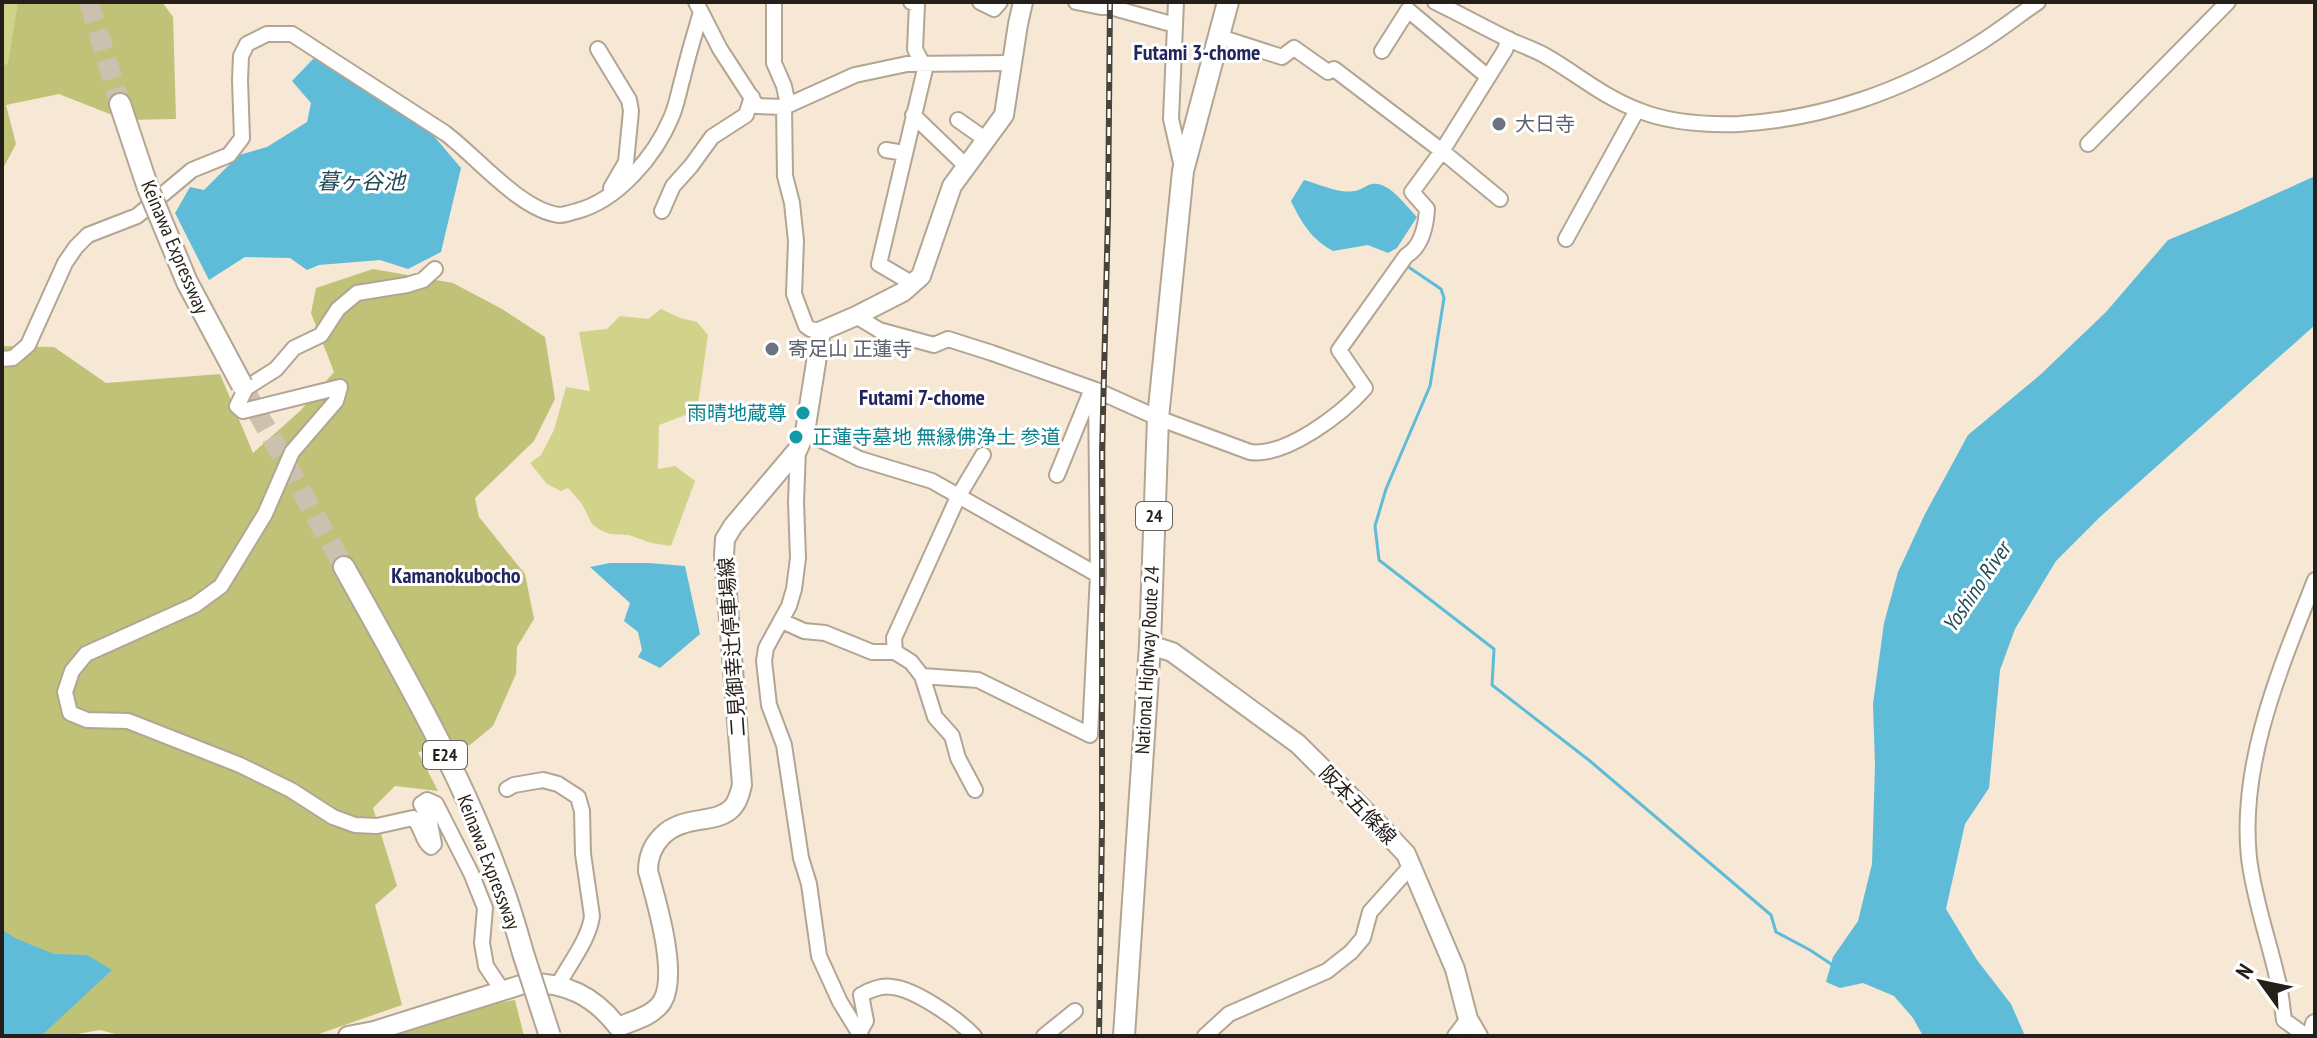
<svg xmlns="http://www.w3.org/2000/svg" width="2317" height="1038" font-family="'PT Sans Narrow','Noto Sans JP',sans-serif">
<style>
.green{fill:#d0d389}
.forest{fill:#bfc277}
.water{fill:#5ebcd8}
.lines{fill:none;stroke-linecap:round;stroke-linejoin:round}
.stream{stroke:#5ebcd8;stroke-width:3}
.highway-tunnel{stroke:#ccc0af;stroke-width:20;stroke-dasharray:20 10;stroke-linecap:butt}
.minor-casing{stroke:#b3a593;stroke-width:18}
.major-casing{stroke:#b3a593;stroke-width:22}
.highway-casing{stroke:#b3a593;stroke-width:24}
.minor{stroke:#fff;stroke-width:14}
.major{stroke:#fff;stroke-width:18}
.highway{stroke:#fff;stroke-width:20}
.rail-casing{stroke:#4a433a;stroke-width:6}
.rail{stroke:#fff;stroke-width:3;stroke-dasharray:9;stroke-linecap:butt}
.highway-bridge-casing{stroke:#b3a593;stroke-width:24;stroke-linecap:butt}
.highway-bridge{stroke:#fff;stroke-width:20}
.worship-dot{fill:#6b7280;stroke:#fff;stroke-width:3}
.culture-dot{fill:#0f9aa8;stroke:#fff;stroke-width:3}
.labels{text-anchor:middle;stroke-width:6;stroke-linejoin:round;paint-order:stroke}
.shield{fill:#fff;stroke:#66625d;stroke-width:2}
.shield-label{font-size:18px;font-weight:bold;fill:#241f18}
.worship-label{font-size:20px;fill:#5b616d;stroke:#fff;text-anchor:start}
.street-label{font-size:20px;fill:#241f18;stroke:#fff}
.culture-label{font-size:20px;fill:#0d838f;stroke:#fff;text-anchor:end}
.neighbourhood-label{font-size:22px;font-weight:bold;fill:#23255e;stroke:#fff}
.water-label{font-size:22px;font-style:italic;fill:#224c58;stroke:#fff}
</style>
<rect width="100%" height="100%" fill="#f6e8d5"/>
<path class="green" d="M2,2H56L2,88Z
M661,309L680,318L697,322L708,335L698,404L691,413L659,425L658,469L675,466L695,481L671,546L651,543L629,535L610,534L600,530L592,524L582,504L568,488L561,491L547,484L530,463L541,455L554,430L566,387L590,391L579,332L607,329L620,316L648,319Z"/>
<path class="forest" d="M18,2H162L173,17L176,119L125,120L59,94L6,105L16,144L2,170V66L8,64Z
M373,269L453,283L502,309L545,337L555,399L534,441L475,498L479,517L525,574L534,619L517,647L516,674L493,726L470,745L418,752L438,791L395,786L373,808L397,886L375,905L402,1005L313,1036H123L100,1030L66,1036H2V346L54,347L106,383L220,374L253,453L300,411L334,372L311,313L316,288Z
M515,1000L524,1036H370L449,1010Z"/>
<path class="water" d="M314,58L381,98L428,129L461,168L441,252L408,269L380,260L319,265L307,270L290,258L245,257L209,280L175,213L190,187L204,190L239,155L267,147L307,122L311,103L292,81Z
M2315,176V325L2100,517L2056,561L2015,629L2000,670L1989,788L1965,824L1946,909L1977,960L2011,1004L2025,1036H1923L1913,1018L1894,996L1863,983L1840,988L1826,982L1833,957L1858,921L1872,864L1875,765L1873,704L1884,623L1898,572L1925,514L1968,435L2040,375L2106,312L2168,240L2236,212Z
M1304,180C1319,184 1339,194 1354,191C1360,191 1366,185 1372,184C1389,181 1406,206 1417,217L1397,248L1388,253L1368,245L1333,251C1312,240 1301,222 1291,201Z
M610,563H649L685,566L700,634L660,668L638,657L642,650L638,632L624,621L630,603L590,567Z
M2,930L17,939L54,954L87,955L112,970L41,1036H2Z"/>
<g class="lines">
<path class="stream" d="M1407,266L1441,289L1444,298L1430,386L1386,489L1375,526L1379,560L1494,649L1492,685L1590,761L1771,915L1776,932L1810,950L1834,966"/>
<path class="highway-tunnel" d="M89,2L120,104
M242,385L344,567"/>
<defs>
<path id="minor" d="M696,2L720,49L757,106L784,107L855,75L907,64L1011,63
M774,2V63L784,86L788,105
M911,2L917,4L915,49L925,69L879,264L913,284
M980,2L994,9L1000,2
M1076,2L1101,7H1110L1175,25
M1176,2L1171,119L1182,167
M1435,2C1460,14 1485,28 1510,40C1521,45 1533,49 1544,55C1576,73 1603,97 1638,110C1669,123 1706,125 1739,124C1822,119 1903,91 1973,47C1995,34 2016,17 2038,2
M1220,37L1282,57L1294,48L1328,72L1334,69L1442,151L1500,199
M598,49L629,100L631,111L626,162L611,188
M1382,51L1408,10L1488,77
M784,107L785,176L792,203L796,241L794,294L806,326L810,329L821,331
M913,115L966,166
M958,120L985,139
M2088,144L2228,2
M886,150L904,153
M662,211L673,186L691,166L712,137L746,115L752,97
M1566,239L1637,110
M435,269L423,280L407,285L357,293L338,309L321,335L294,348L276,369L246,388L237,406L243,411L340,387L336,401L292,452L265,514L221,586L195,605L86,654L72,671L65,692L70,713L87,720L128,721L240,765L291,790L333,817L355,825L377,826L413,818C422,826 422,841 431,847L434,844L429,818L421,804L427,800L436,804L471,873L485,908L482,943L486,966L502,990
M856,316L879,330L934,345L948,339L992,353L1096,390L1158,418L1250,452C1286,457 1342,414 1365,388L1339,350L1406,256C1421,247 1426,226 1427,209L1412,192L1442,151L1505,50L1509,39
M2,359L13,358L28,345L65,263L76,247L88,235L137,216L192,170L229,155L242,138L240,80L241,56L247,44L267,34H292L445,133C476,156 520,210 559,215C565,215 572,212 577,211C618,200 655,156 671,118C677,105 679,90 683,77C688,55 695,33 701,12
M805,432L860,459L932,481L1098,575
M798,449L796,502L798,558L794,589L789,606L766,648L764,661L769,705L784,745L801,858L809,884L819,956L840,1002L861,1036
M1057,475L1092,389
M782,621L804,631L825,633L872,652H895L911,662L922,676L978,680L1090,735L1098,575L1096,390
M895,652L894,638L958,497L983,455
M922,676L935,717L952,736L958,758L975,790
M507,789L514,785L543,780L558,784L578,797L582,811L583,854L592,916C589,940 569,964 558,985
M859,1033L866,1021L861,995C870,990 881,985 892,987C915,989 958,1019 974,1036
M1044,1036L1075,1011
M1205,1036L1229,1014L1327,971L1351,952L1363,938L1370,912L1411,866
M1455,1036L1468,1019
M2306,1036L2284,1020C2282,1006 2281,991 2277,977C2268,938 2254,899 2249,858C2239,762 2281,667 2315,580"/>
<path id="major" d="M1150,645L1172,652L1298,744L1377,823L1406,854L1455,969L1468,1019L1478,1036
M348,1036L374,1031L527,983C566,982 594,996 618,1027C632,1021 653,1016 662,1002C679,975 656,900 648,871C648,857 652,846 662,836C684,814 716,825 732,808C738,802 740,793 742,785L724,555L725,539L733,526L798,449L805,432L821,331L856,316L903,292L921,276L952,186L1004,115L1018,24L1023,2
M2312,1036L2315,1024"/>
<path id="highway" d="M120,104L148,188
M344,567C402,671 464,777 503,889C511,910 517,932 523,953
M1124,1036L1150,645L1158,418L1183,171L1228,2"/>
</defs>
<use href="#minor" class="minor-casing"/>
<use href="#major" class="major-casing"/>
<use href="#highway" class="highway-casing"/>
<use href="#minor" class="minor"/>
<use href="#major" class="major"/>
<use href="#highway" class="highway"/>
<defs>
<path id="rail" d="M1099,1036L1102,825V453L1108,216L1110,2"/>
</defs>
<use href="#rail" class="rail-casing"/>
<use href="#rail" class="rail"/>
<defs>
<path id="highway-bridge" d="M148,188L187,282L242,385
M523,953L550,1036"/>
</defs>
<use href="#highway-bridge" class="highway-bridge-casing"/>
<use href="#highway-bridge" class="highway-bridge"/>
</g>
<g class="worship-dot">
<circle cx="1499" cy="124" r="8"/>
<circle cx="772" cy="349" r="8"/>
</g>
<g class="culture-dot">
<circle cx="803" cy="413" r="8"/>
<circle cx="796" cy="437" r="8"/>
</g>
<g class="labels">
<g class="shield">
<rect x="1136" y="502" width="36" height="28" rx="6"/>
<rect x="423" y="741" width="44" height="28" rx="6"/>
</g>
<g class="shield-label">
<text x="1154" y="522">24</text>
<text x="445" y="761">E24</text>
</g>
<g class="worship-label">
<text x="1515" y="131">大日寺</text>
<text x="788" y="356">寄足山 正蓮寺</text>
</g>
<g class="street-label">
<text transform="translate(175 247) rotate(67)" y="7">Keinawa Expressway</text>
<text transform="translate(732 647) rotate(-94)" y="7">二見御幸辻停車場線</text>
<text transform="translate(1147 660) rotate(-87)" y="7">National Highway Route 24</text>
<text transform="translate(1358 805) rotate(46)" y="7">阪本五條線</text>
<text transform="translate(489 862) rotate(69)" y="7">Keinawa Expressway</text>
</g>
<g class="culture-label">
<text x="787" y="420">雨晴地蔵尊</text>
<text x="812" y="444" text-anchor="start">正蓮寺墓地 無縁佛浄土 参道</text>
</g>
<g class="neighbourhood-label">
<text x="1197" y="60">Futami 3-chome</text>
<text x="922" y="405">Futami 7-chome</text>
<text x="456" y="583">Kamanokubocho</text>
</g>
<g class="water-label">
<text x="361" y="189">暮ヶ谷池</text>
<text transform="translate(1976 587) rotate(-56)" y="8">Yoshino River</text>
</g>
</g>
<rect width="2317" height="1038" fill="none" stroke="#241f18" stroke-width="8"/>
<g transform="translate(2261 982) rotate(303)" stroke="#ffffff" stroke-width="6" paint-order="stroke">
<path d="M0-6L14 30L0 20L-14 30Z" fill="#241f18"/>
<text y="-12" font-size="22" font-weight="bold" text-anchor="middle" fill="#241f18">N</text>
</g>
</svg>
